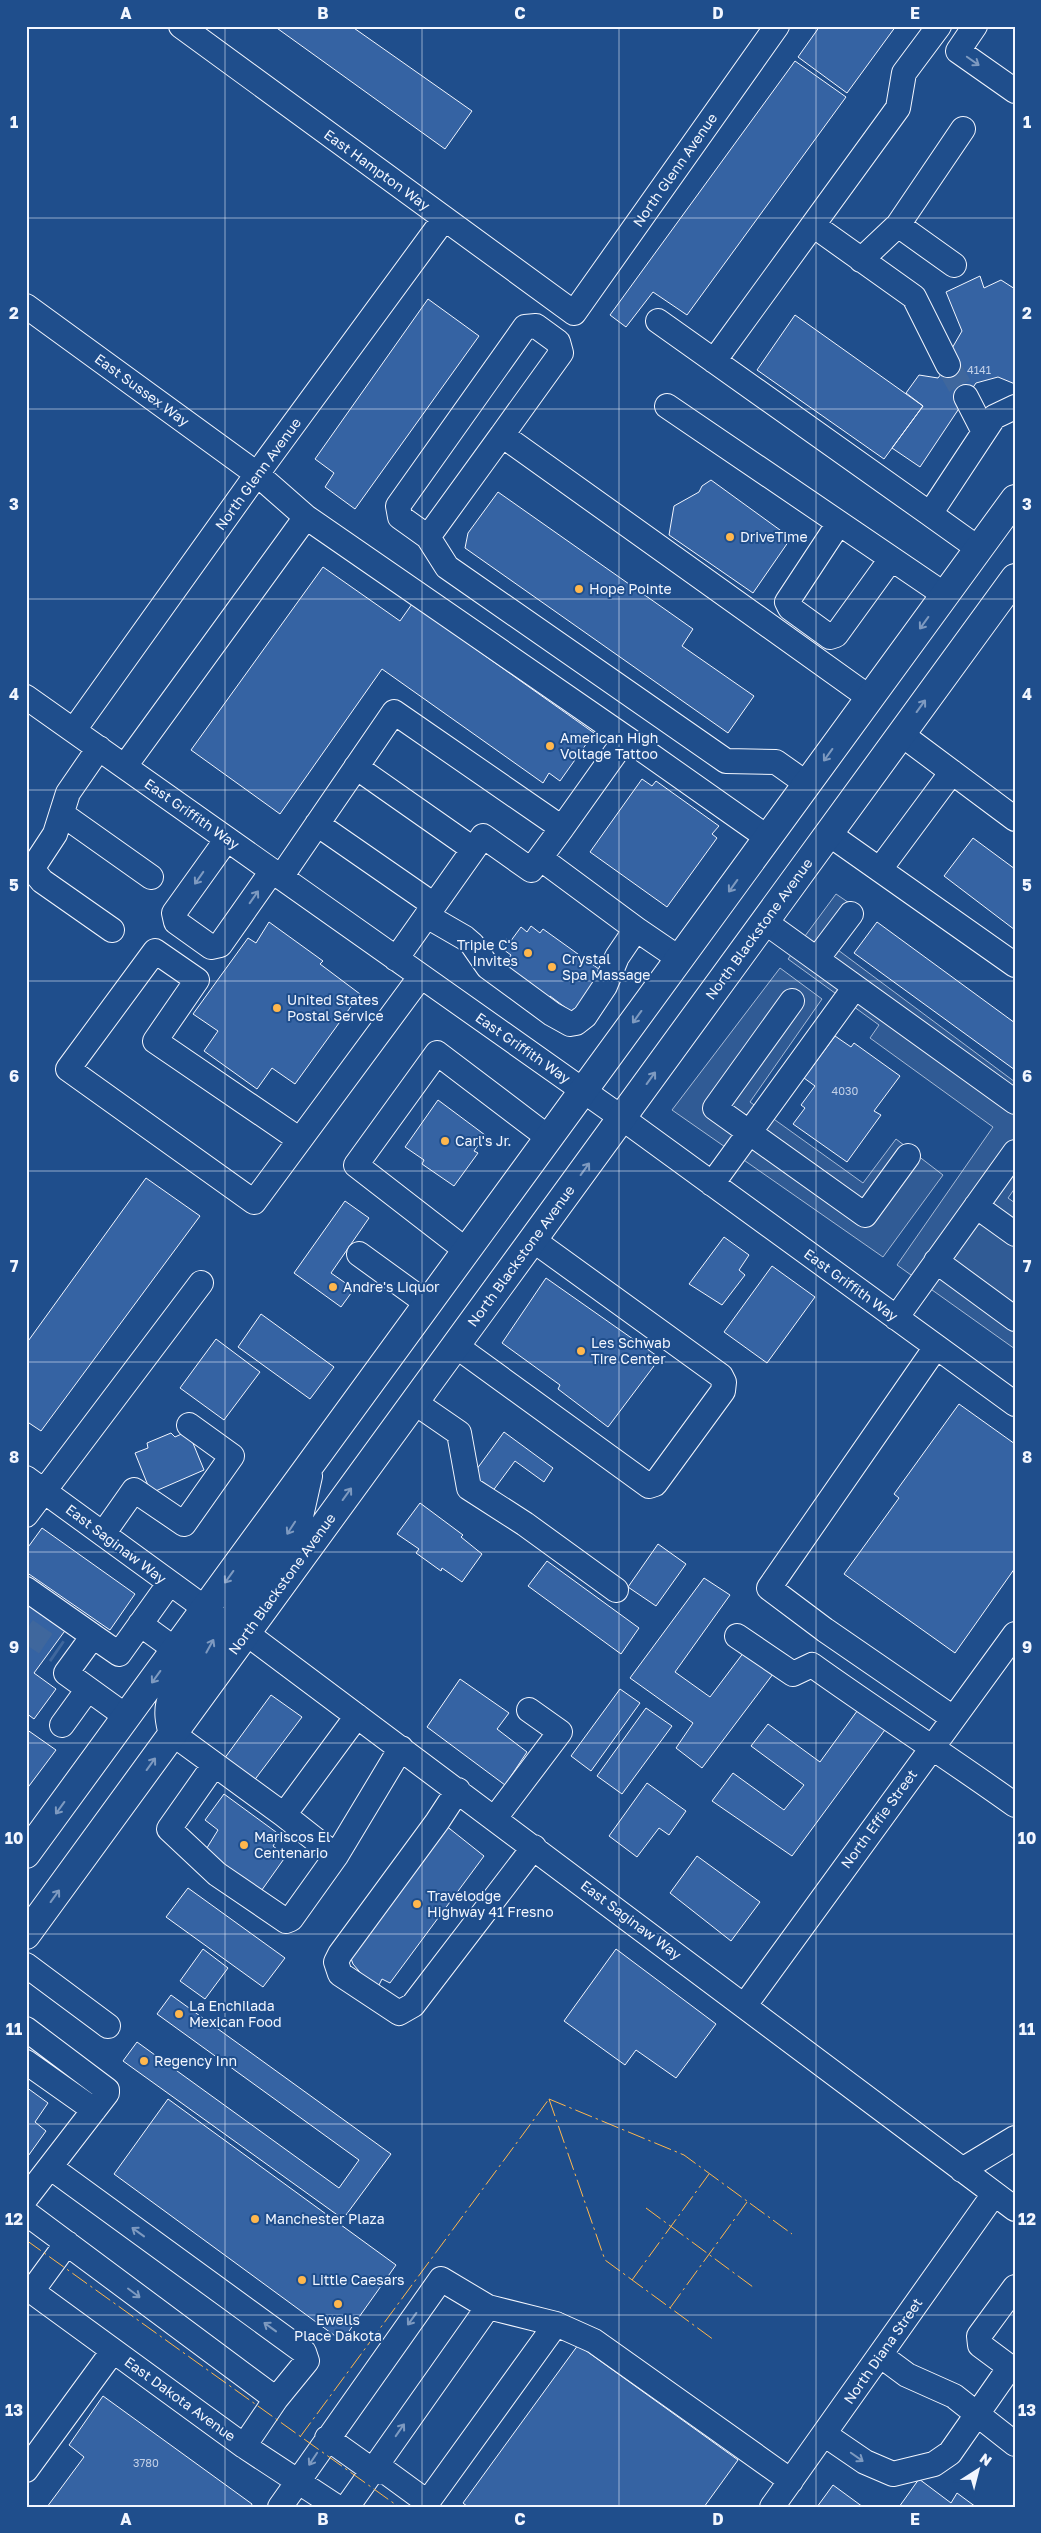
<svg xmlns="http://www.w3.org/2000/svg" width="1041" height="2533" font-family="'Golos Text',sans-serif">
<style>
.parking{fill:#305b95;stroke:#a8bbd7}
.building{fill:#3563a3;stroke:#f2f6ff}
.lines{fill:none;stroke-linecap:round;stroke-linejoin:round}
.minor-tunnel{stroke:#3f679d;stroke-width:24;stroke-dasharray:24 12;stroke-linecap:butt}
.minor-casing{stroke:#f2f6ff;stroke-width:26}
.major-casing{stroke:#f2f6ff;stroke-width:30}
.minor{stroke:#1f4e8c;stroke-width:24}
.major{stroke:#1f4e8c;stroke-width:28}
.power{stroke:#ffb74d;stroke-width:1;stroke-dasharray:18 4 2.5 4;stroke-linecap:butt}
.oneway{stroke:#7e9ac0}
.grid{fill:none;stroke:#f2f6ff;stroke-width:1;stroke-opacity:0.55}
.poi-dot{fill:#ffb74d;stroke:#1f4e8c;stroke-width:2}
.labels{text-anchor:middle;stroke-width:4;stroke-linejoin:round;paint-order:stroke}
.number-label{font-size:11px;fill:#c3d1e8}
.street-label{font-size:14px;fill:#f2f6ff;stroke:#1f4e8c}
.poi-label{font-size:14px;fill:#f2f6ff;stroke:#1f4e8c;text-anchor:start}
.neatline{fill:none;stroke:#f2f6ff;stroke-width:2}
.grid-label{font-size:16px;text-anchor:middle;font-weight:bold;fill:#f2f6ff}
</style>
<rect width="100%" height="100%" fill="#1f4e8c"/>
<path class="parking" d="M836,894L861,911L838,950L1015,1082V1188L1008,1198L1015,1203V1349L897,1265L993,1127L870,1038L879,1025L788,959Z
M780,968L822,999L750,1102L863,1183L896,1139L943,1175L883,1257L672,1110Z"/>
<path class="building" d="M274,26H351L472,111L445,149Z
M820,26H896L847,93L798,57Z
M795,61L846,97L687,315L653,292L626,327L610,315Z
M980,276L984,288L1001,280L1015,289V384L998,377L976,383L920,467L892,448L923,406L906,393L919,375L938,378L948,365L951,350L962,331L946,292Z
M428,299L479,336L355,509L325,487L334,473L315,459Z
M795,315L923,406L884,459L757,370Z
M711,480L791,538L753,593L669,535L674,506L699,492L702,486Z
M498,492L693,629L682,646L754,696L728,733L465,548L468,533Z
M323,567L400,621L412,604L594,733L560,781L549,773L543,783L382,669L280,814L191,750Z
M642,779L652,786L656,781L719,826L712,834L717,838L667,907L590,852Z
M973,838L1015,869V930L944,876Z
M269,922L323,961L320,964L360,994L295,1084L272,1068L257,1089L204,1051L218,1031L193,1014L248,938L256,943Z
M877,922L1015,1023V1070L854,953Z
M531,926L540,933L543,929L603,972L574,1014L550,996L544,1004L504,966L511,955L500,947L506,939L510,942L521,927L527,932Z
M835,1036L851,1047L854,1043L900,1076L874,1111L881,1115L847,1162L793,1124L805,1108L801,1105L815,1086L804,1078Z
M438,1100L485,1135L474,1151L478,1153L454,1186L422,1164L424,1160L405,1147Z
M146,1178L200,1216L41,1431L26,1421V1344Z
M345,1201L369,1218L331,1273L354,1289L341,1307L294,1273Z
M724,1237L749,1255L739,1270L745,1275L722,1305L689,1284Z
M772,1266L815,1297L767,1363L724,1332Z
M546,1278L660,1358L608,1427L558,1389L560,1385L502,1343Z
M261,1314L334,1367L310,1399L238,1347Z
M216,1339L260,1372L224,1420L180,1388Z
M959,1404L1015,1444V1568L955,1653L844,1574L899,1498L894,1494Z
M188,1431L204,1470L151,1493L135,1453L148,1448L147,1443L171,1433L175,1437Z
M504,1432L553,1468L544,1482L515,1461L492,1492L471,1477Z
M420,1503L463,1535L461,1537L482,1554L462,1582L442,1568L441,1571L416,1553L419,1549L397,1534Z
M42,1528L135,1594L110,1630L26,1572V1550Z
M658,1544L686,1564L656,1606L628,1587Z
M547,1561L639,1628L621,1654L528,1586Z
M704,1578L730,1595L675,1672L710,1697L744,1652L773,1674L702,1768L676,1748L693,1723L630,1678Z
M26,1597L67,1628L34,1673L56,1689L34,1719L26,1713Z
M460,1679L509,1713L497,1729L527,1752L505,1785L427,1727Z
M620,1689L640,1703L591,1771L571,1756Z
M271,1695L302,1717L253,1782L224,1759Z
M860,1707L887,1727L792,1856L712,1801L733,1773L784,1810L804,1785L751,1746L768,1724L820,1762Z
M646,1708L672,1726L622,1794L597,1776Z
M26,1729L56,1750L26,1790Z
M647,1783L686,1811L669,1835L659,1828L637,1857L609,1836Z
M224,1794L280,1835L273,1846L286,1856L259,1894L205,1851L218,1830L205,1820Z
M445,1825L484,1856L390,1983L382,1979L378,1987L364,1977L353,1964L349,1953Z
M697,1856L760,1902L731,1941L670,1893Z
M188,1888L285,1958L263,1987L166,1917Z
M203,1949L228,1968L205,1999L180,1981Z
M616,1949L716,2024L676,2078L636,2050L625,2065L564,2021Z
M171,1995L391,2154L343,2219L123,2061L137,2042L339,2188L359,2160L157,2014Z
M26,2087L48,2103L35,2122L46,2131L26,2159Z
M168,2099L396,2265L342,2341L114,2174Z
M578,2345L738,2460L704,2507H468L463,2503Z
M103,2396L252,2504L251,2507H47L84,2457L69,2445Z
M919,2479L951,2503L957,2493L976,2507H899Z
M833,2485L863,2507H817Z"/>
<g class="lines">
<path class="minor-tunnel" d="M948,365L966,397
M26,1630L58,1652"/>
<defs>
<path id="minor" d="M181,26L574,313L777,26
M975,26L958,51L1015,91
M813,225L914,297L948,365
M898,225L954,265
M861,260L898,225L963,129
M26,306L257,474L306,517
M658,321L930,514
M714,361L898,108L904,73L939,26
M966,397L984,432
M667,406L945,595
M839,523L787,602L790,608L830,637L836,635L891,559
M428,537L502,435
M979,549L930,514L994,417L1015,407
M26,697L622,1118L1015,1404
M74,730L257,474L444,219
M901,734L1015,819
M626,738L768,838
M99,748L68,793L55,834L32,869L42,881L112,930
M125,766L306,517L626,738L562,828L394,712L281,877
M356,767L473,849
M807,784L776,762L726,761L447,567L428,537L400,517L398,506L525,327L536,326L558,342L561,353L502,435L870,698
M62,814L151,877
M317,824L434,905
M829,834L1015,965
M227,839L174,913L176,922L211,947L220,945L272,871
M540,858L636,929
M880,869L952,772
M427,916L465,938L472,944L488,967L552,1014L570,1024L576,1023L585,1016L605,986L617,957L636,929L680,959
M765,922L1015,1102
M396,959L483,836L531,870L562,828
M817,959L851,914
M792,1001L715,1108L865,1215L908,1156
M300,1140L155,1041L197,980L155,951L68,1069L254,1202L421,976
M712,1184L855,987
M976,1206L1015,1234
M467,1251L356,1165L437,1053L549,1138
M359,1254L428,1304
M936,1261L1015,1319
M896,1318L1015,1152
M456,1346L649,1486L655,1484L723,1391L724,1382L721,1376L533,1240
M936,1347L769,1588L825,1630L953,1718
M414,1402L459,1433L469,1488L525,1524L616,1590
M26,1478L206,1609
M26,1515L201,1283
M103,1534L134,1490L184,1524L232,1456L189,1425
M26,1589L93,1636L66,1673L127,1717
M140,1624L176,1650
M246,1633L1015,2209
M93,1636L119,1654L169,1584
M737,1636L793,1674L812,1665C879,1713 948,1757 1015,1805
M62,1725L88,1689
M173,1734L284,1815L336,1856
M214,1765L169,1829L217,1874L286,1921L291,1919L336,1856L401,1748
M458,1790L437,1822L340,1954L336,1962L340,1974L399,2013L413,2005L534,1847
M284,1815L357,1716
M495,1818L560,1732L529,1710
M26,1965L108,2026
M745,2005L1015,1634
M26,2029L107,2090V2093L26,2198
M26,2062L94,2110
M50,2167L304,2352L307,2361L276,2399L244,2446
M962,2170L1015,2138
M26,2213L276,2399
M26,2287L244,2446L337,2507
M1015,2287L979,2336L980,2345L1015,2371
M32,2291L67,2243
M880,2355L907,2375L954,2396L1015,2444
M824,2434L865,2462L893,2474L934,2464L950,2453L1010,2367
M327,2438L372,2470L386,2472L427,2502
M26,2470L113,2351
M280,2507L441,2279L488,2307L556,2324
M347,2507L488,2307
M424,2507L556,2324L594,2341L791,2481
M772,2507L994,2194"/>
<path id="major" d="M246,1633L237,1621L238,1606L299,1516L308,1476
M173,1734C170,1723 167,1710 172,1699C182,1677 225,1645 215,1619L206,1609
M26,1854L1015,499
M26,1935L1015,578"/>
</defs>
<use href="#minor" class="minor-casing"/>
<use href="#major" class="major-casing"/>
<use href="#minor" class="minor"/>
<use href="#major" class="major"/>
<path class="power" d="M549,2099L605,2260L714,2340
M549,2099L684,2155L792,2234
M646,2208L753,2287
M26,2240L399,2507
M632,2280L709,2174
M670,2308L747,2202
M300,2437L549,2099"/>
</g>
<defs><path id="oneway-shaft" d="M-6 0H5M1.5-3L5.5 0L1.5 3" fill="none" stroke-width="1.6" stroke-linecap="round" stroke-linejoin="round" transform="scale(1.25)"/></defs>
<g class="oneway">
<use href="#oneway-shaft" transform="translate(973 61) rotate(35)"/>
<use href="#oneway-shaft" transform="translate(924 623) rotate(126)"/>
<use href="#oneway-shaft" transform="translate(921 706) rotate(-54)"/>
<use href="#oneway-shaft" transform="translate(828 755) rotate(126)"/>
<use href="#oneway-shaft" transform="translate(199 878) rotate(125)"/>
<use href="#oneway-shaft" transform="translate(733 886) rotate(126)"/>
<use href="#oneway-shaft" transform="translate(254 897) rotate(-55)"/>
<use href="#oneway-shaft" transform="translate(637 1017) rotate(126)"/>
<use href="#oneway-shaft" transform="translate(651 1078) rotate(-54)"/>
<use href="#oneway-shaft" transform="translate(585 1169) rotate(-54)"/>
<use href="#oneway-shaft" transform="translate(347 1494) rotate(-54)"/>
<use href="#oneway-shaft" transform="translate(291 1528) rotate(123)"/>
<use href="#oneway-shaft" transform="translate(229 1577) rotate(126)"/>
<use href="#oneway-shaft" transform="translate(210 1646) rotate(-61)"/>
<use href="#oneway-shaft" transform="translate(156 1677) rotate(126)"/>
<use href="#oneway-shaft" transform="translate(151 1764) rotate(-54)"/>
<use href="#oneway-shaft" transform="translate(60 1808) rotate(126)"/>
<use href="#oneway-shaft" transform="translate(55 1896) rotate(-54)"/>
<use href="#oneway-shaft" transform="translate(138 2232) rotate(-144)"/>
<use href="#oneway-shaft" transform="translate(134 2293) rotate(37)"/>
<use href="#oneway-shaft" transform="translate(412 2319) rotate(126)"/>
<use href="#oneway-shaft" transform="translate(270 2327) rotate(-144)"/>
<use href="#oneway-shaft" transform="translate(400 2430) rotate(-55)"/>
<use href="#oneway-shaft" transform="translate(857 2457) rotate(35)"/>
<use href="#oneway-shaft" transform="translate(313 2459) rotate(124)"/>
</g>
<path class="grid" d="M225,26V2507M422,26V2507M619,26V2507M816,26V2507M26,218H1015M26,409H1015M26,599H1015M26,790H1015M26,981H1015M26,1171H1015M26,1362H1015M26,1552H1015M26,1743H1015M26,1934H1015M26,2124H1015M26,2315H1015"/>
<g class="poi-dot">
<circle cx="730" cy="537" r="5"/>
<circle cx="579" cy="589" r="5"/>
<circle cx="550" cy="746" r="5"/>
<circle cx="528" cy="953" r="5"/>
<circle cx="552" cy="967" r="5"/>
<circle cx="277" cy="1008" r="5"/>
<circle cx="445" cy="1141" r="5"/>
<circle cx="333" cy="1287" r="5"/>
<circle cx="581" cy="1351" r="5"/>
<circle cx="244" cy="1845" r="5"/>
<circle cx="417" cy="1904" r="5"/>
<circle cx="179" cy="2014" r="5"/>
<circle cx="144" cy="2061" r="5"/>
<circle cx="255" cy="2219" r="5"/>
<circle cx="302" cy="2280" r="5"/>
<circle cx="338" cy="2304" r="5"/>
</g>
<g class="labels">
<g class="number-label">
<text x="979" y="374">4141</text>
<text x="845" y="1095">4030</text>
<text x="146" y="2467">3780</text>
</g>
<g class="street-label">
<text transform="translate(377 170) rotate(36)" y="5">East Hampton Way</text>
<text transform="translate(675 170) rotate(-55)" y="5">North Glenn Avenue</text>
<text transform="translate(142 390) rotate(36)" y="5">East Sussex Way</text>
<text transform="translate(258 474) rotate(-54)" y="5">North Glenn Avenue</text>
<text transform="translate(192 814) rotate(35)" y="5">East Griffith Way</text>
<text transform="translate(759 929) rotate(-54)" y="5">North Blackstone Avenue</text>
<text transform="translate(523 1048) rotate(35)" y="5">East Griffith Way</text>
<text transform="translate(521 1256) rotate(-54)" y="5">North Blackstone Avenue</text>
<text transform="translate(851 1285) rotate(36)" y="5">East Griffith Way</text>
<text transform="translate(116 1544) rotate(37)" y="5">East Saginaw Way</text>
<text transform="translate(282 1584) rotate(-54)" y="5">North Blackstone Avenue</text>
<text transform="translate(879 1819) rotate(-54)" y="5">North Effie Street</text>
<text transform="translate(631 1920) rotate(37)" y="5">East Saginaw Way</text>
<text transform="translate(883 2351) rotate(-55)" y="5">North Diana Street</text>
<text transform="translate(180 2399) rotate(36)" y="5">East Dakota Avenue</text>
</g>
<g class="poi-label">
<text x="740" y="542">DriveTime</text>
<text x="589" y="594">Hope Pointe</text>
<text x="560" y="743">American High<tspan x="560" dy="16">Voltage Tattoo</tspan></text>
<text x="518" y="950" text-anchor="end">Triple C's<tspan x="518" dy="16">Invites</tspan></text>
<text x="562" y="964">Crystal<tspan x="562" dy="16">Spa Massage</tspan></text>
<text x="287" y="1005">United States<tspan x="287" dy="16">Postal Service</tspan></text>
<text x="455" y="1146">Carl's Jr.</text>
<text x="343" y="1292">Andre's Liquor</text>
<text x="591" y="1348">Les Schwab<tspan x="591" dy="16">Tire Center</tspan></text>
<text x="254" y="1842">Mariscos El<tspan x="254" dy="16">Centenario</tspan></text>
<text x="427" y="1901">Travelodge<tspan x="427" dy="16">Highway 41 Fresno</tspan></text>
<text x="189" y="2011">La Enchilada<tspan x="189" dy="16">Mexican Food</tspan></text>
<text x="154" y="2066">Regency Inn</text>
<text x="265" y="2224">Manchester Plaza</text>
<text x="312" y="2285">Little Caesars</text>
<text x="338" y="2325" text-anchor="middle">Ewells<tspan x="338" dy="16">Place Dakota</tspan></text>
</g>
</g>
<rect width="1041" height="2533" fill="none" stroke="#1f4e8c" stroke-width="55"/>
<g transform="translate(978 2470) rotate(36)" stroke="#1f4e8c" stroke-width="4" paint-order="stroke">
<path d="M0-4L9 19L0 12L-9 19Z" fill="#f2f6ff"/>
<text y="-8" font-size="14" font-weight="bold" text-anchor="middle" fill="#f2f6ff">N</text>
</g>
<rect x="28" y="28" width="986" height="2478" class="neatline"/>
<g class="grid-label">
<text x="126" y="19">A</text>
<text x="323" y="19">B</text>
<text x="520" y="19">C</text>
<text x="718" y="19">D</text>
<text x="915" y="19">E</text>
<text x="14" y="128">1</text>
<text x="1027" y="128">1</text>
<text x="14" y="319">2</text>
<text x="1027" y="319">2</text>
<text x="14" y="510">3</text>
<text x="1027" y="510">3</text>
<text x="14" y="700">4</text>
<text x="1027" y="700">4</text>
<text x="14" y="891">5</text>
<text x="1027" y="891">5</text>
<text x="14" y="1082">6</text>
<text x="1027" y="1082">6</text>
<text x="14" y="1272">7</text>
<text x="1027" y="1272">7</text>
<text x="14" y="1463">8</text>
<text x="1027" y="1463">8</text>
<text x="14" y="1653">9</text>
<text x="1027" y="1653">9</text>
<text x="14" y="1844">10</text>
<text x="1027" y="1844">10</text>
<text x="14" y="2035">11</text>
<text x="1027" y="2035">11</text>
<text x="14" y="2225">12</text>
<text x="1027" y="2225">12</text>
<text x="14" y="2416">13</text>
<text x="1027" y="2416">13</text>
<text x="126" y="2525">A</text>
<text x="323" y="2525">B</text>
<text x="520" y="2525">C</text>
<text x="718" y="2525">D</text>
<text x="915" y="2525">E</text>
</g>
</svg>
